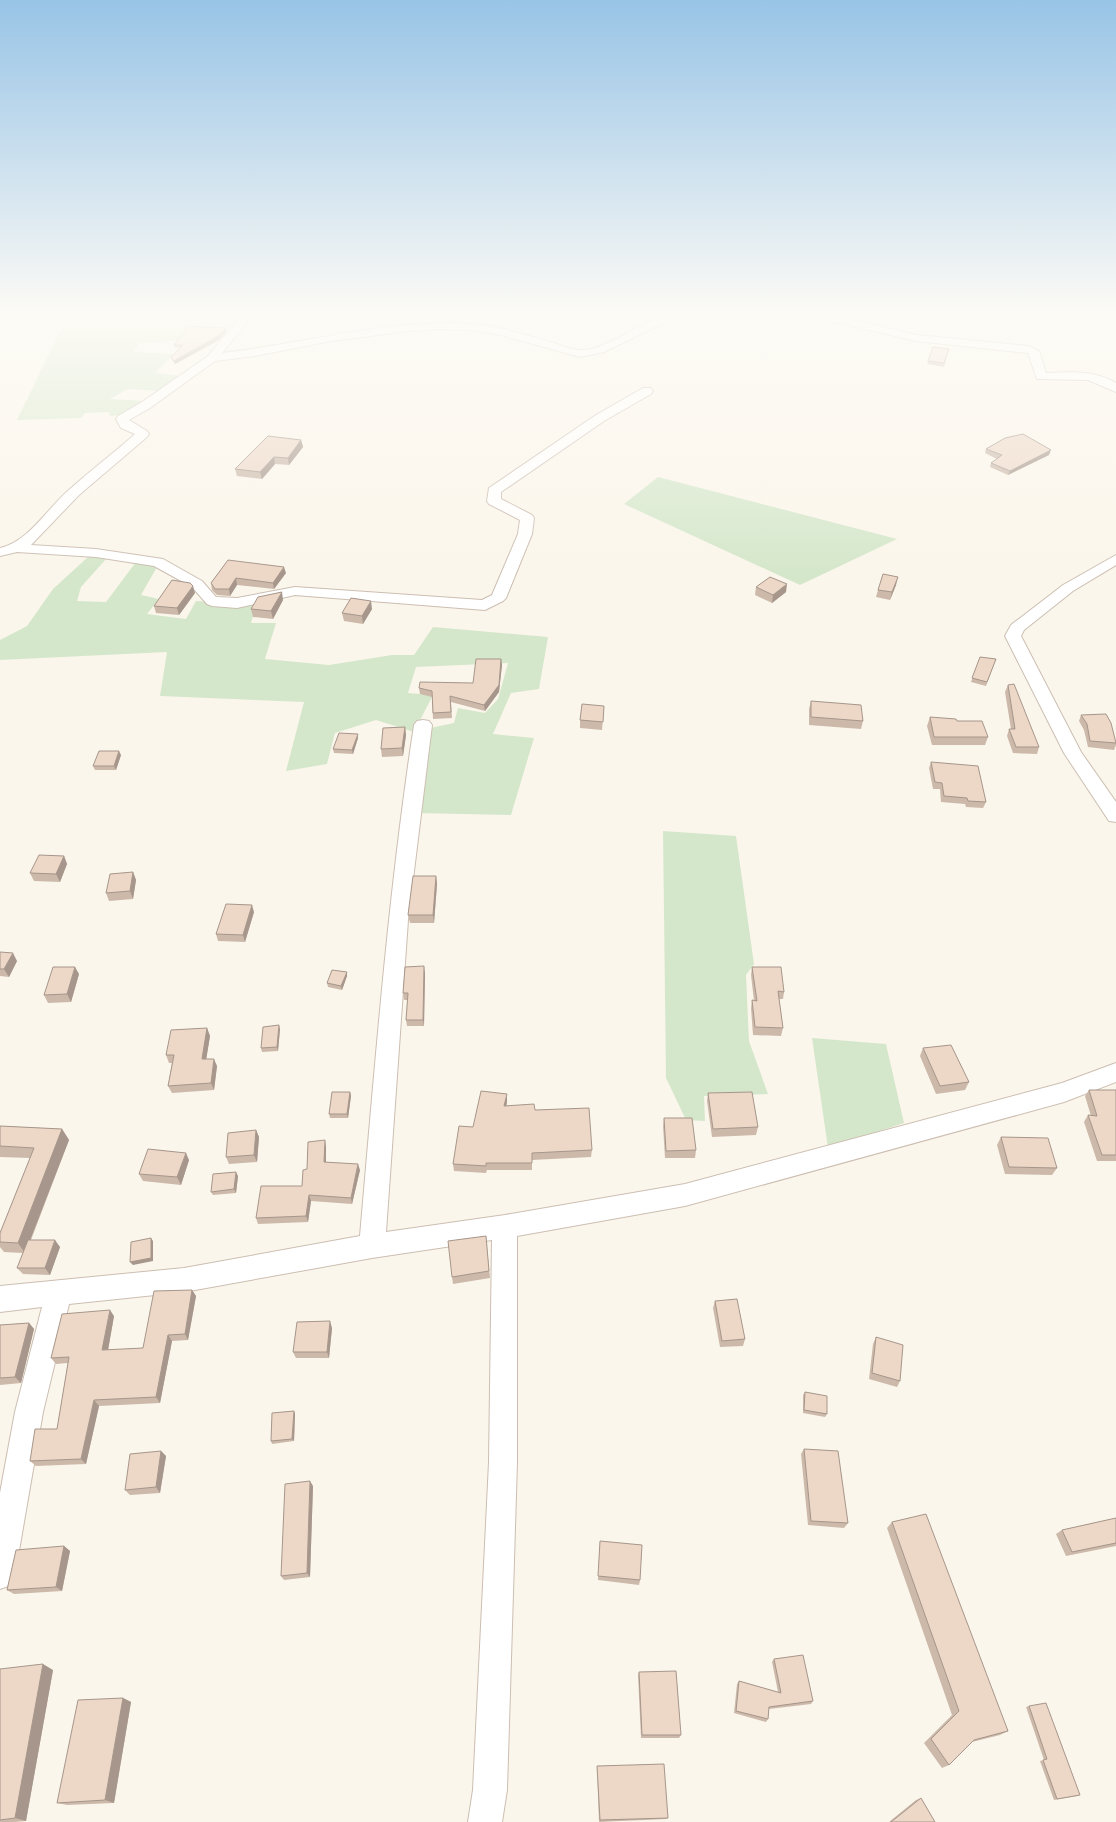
<svg xmlns="http://www.w3.org/2000/svg" width="1116" height="1822" font-family="Overpass,sans-serif">
<style>
.green{fill:#d5e7cb}
.lines{fill:none;stroke-linecap:round;stroke-linejoin:round}
.minor-casing{stroke:#ccbeb2;stroke-width:2}
.minor{fill:#fff;fill-rule:evenodd}
.wall{fill:#ccb9aa}
.shaded-wall{fill:#a6968b}
.building{fill:#edd7c6;stroke:#a6968b}
</style>
<rect width="100%" height="100%" fill="#fbf6eb"/>
<path class="green" d="M67,317H197L184,329L179,341L140,343L133,352L174,354L155,373L182,376L163,391L128,389L110,399L147,401L122,415L110,416L109,412L85,413L81,418L17,420Z
M658,477L897,539L800,585L624,504Z
M89,556L107,558L81,587L77,601L106,602L136,562L157,567L141,595L159,599L147,614L186,619L196,601L257,604L251,623H276L265,659L329,665L392,655H414L433,627L548,637L539,689L511,693L493,734L534,738L511,815L414,813L430,728L454,723L458,708L485,713L498,699L508,663L416,667L408,693L433,695L414,732L376,720L335,733L327,764L286,771L304,702L160,696L167,652L0,660V640L27,626L53,589Z
M663,831L736,836L754,964L746,975L749,1041L768,1094L704,1096L705,1121L686,1120L666,1078Z
M812,1038L886,1044L904,1123L828,1148Z"/>
<g class="lines">
<defs>
<path id="minor" d="M241,317H252L222,353C304,344 386,319 470,324C499,325 527,336 554,343C562,346 572,350 580,350C603,352 637,324 660,318C665,316 671,317 675,317L604,352L580,357L501,335L472,330L440,329L408,331L331,341L255,356L215,361L150,408L129,420L147,431L149,434L147,437L79,495L31,545L96,549L163,559L202,581L216,597L237,598L295,587L482,600L492,595L518,534L520,520L489,504L487,501L489,488L596,415L643,388H651L653,391L651,394L604,421L501,492V499L532,515L534,518L532,534L506,598L503,601L485,610L295,595L237,608L212,606L207,604L192,587L154,566L96,557L17,552L0,556V548C30,541 47,508 70,489C91,470 114,453 135,434L121,428L116,419L118,416L142,402L208,356Z
M822,317H841L916,335L1028,346L1039,351L1046,373C1071,372 1094,370 1116,383V392L1088,380L1037,379L1028,353L916,341L823,319Z
M1116,555V565L1073,591L1024,630L1021,636L1081,752L1116,802V822L1109,821L1064,753L1005,636L1011,625L1063,585Z
M423,720L429,721L432,725L408,920L386,1232L505,1215L685,1184L1062,1083L1116,1063V1082L1064,1102L685,1206L517,1236V1462L507,1790L502,1822H468L473,1790L489,1462L492,1240L372,1258L184,1292L69,1304L43,1412L15,1574L11,1585L0,1589V1493L15,1412L42,1307L0,1312V1286L184,1268L360,1236C375,1065 388,895 414,725L417,721Z"/>
</defs>
<use href="#minor" class="minor-casing"/>
<use href="#minor" class="minor"/>
</g>
<path class="wall" d="M226,332L219,340L175,364L172,360L171,357L180,348H175L174,345Z
M949,349L944,367L927,364L928,361Z
M301,440L303,447L289,465L275,464L262,479L237,476L235,469Z
M986,449L1049,455L1008,475L990,467L991,463L997,459L985,453Z
M228,560L286,573L274,589L237,585L230,596L217,595L212,590L211,583Z
M896,585L890,600L876,597L878,590Z
M756,587L786,592L772,603L755,595Z
M195,593L179,615L156,613L154,606Z
M283,600L273,619L253,617L251,609Z
M372,609L363,624L344,621L342,613Z
M980,657L996,659L986,686L971,682Z
M501,659L502,665L499,692L485,711L451,702L452,718L433,719L432,697L420,694L419,688L473,683Z
M1008,685L1039,747L1037,754L1013,753L1007,736L1009,729H1011L1005,692Z
M811,701L863,721L861,729L809,725V709Z
M604,706L602,730L580,728V720Z
M1081,715L1116,741V745L1114,750L1088,747L1084,730L1079,721Z
M930,717L988,737L985,745H932L927,726Z
M405,727L406,735L403,756L382,757L381,749Z
M358,738L353,754L334,753L333,749Z
M121,755L116,770H95L93,766Z
M931,762L986,802L983,808L966,807L965,804L941,802L940,789H933L929,768Z
M64,856L67,864L60,882L34,881L30,873Z
M133,872L136,880L133,899L109,901L106,893Z
M436,876L437,884L434,923H410L408,915Z
M254,912L245,942L218,941L216,934Z
M0,952L17,961L9,977L0,976Z
M752,967L784,992L783,999H779L783,1028L781,1036L753,1035L751,1008L752,1000L754,1001L751,975Z
M347,972V976L342,990L328,987L327,983Z
M425,973L424,1026H407L406,1020L408,1000H404L403,993Z
M79,974L71,1002L48,1003L44,995Z
M207,1028L210,1036L206,1059L217,1066L214,1090L172,1093L168,1086L172,1063H169L166,1055Z
M280,1029L278,1051L262,1052L261,1048Z
M923,1048L969,1082L965,1090L936,1094L920,1056Z
M1089,1090H1116V1161H1097L1084,1122L1088,1115L1091,1116L1085,1096Z
M350,1092L351,1096L348,1118H330L329,1114Z
M708,1093L758,1127L756,1135L712,1137L707,1101Z
M507,1094V1102L506,1106L535,1110L592,1150L591,1157L532,1160V1170H487L486,1173L454,1171L453,1164L473,1127Z
M664,1118L696,1150L695,1158H665L663,1126Z
M0,1126L62,1129L69,1140L31,1240L60,1247L50,1275L23,1274L17,1268L23,1253L4,1252L0,1247V1233L30,1158L0,1157Z
M256,1130L259,1137L257,1162L229,1164L226,1157Z
M1001,1137L1057,1168L1052,1175L1005,1174L997,1145Z
M326,1146V1162L360,1170L352,1204L311,1201L308,1222L258,1224L256,1218L302,1186L307,1169Z
M189,1160L181,1185L143,1181L139,1174Z
M238,1176L236,1193L213,1195L211,1192Z
M486,1236L490,1278L453,1284L452,1277Z
M192,1290L196,1296L188,1340L172,1341L160,1403L99,1406L86,1464L36,1466L30,1461L57,1429L68,1363L56,1364L51,1358L114,1316L108,1350L143,1348Z
M715,1301L745,1339L743,1346L720,1347L713,1308Z
M29,1323L34,1329L21,1383L0,1385V1325Z
M332,1328L329,1358H296L293,1352Z
M876,1337L900,1381L897,1387L869,1379L873,1344Z
M805,1392L827,1414L825,1417L803,1413V1395Z
M294,1411L295,1414L294,1441L272,1444L271,1441Z
M804,1449L848,1523L844,1528L808,1525L801,1454Z
M161,1451L166,1456L160,1493L130,1495L125,1490Z
M313,1486L310,1577L284,1580L281,1576Z
M1116,1518V1546L1066,1556L1056,1534L1062,1530Z
M892,1522L1008,1731L1000,1735L972,1742L949,1765L942,1768L924,1743L952,1715L887,1528Z
M600,1541L640,1580L639,1585L598,1580Z
M64,1546L70,1551L62,1591L14,1594L7,1590Z
M774,1659L813,1701L811,1704L769,1709L768,1719L766,1722L734,1713L737,1684L739,1681L778,1692L772,1662Z
M0,1669L53,1670L26,1821L15,1822H0Z
M639,1672L681,1735L679,1738H641L638,1675Z
M123,1698L131,1702L114,1803L67,1805L57,1803Z
M1029,1706L1077,1796L1054,1800L1040,1761L1044,1760L1026,1707Z
M597,1766L668,1818L666,1819L599,1822Z
M921,1798L935,1822H889L916,1800Z"/>
<path class="shaded-wall" d="M226,328V332L219,340L175,364L174,361Z
M301,440L303,447L289,465L288,458Z
M1051,450L1049,455L1008,475L1010,471Z
M274,457L275,464L262,479L260,472Z
M284,567L286,573L274,589L273,583Z
M898,577L896,585L890,600L892,592Z
M236,578L237,585L230,596L229,589Z
M787,584L786,592L772,603L773,595Z
M193,586L195,593L179,615L177,608Z
M282,592L283,600L273,619L271,611Z
M371,601L372,609L363,624L362,616Z
M501,659L502,665L499,692L485,711L484,705Z
M405,727L406,735L403,756L402,748Z
M358,734V738L353,754L352,750Z
M119,751L121,755L116,770L114,766Z
M64,856L67,864L60,882L56,874Z
M133,872L136,880L133,899L130,891Z
M436,876L437,884L434,923L433,915Z
M252,905L254,912L245,942L243,935Z
M13,953L17,961L9,977L4,969Z
M424,966L425,973L424,1026L423,1020Z
M75,967L79,974L71,1002L67,994Z
M347,972V976L342,990L341,986Z
M279,1025L280,1029L278,1051L277,1047Z
M207,1028L210,1036L205,1067L202,1059Z
M214,1059L217,1066L214,1090L211,1083Z
M350,1092L351,1096L348,1118L347,1114Z
M507,1094V1102L505,1113L504,1106Z
M62,1129L69,1140L25,1253L18,1243Z
M256,1130L259,1137L257,1162L254,1155Z
M325,1140L326,1146V1168L324,1162Z
M186,1153L189,1160L181,1185L177,1177Z
M358,1164L360,1170L352,1204L351,1198Z
M236,1172L238,1176L236,1193L234,1189Z
M309,1195L311,1201L308,1222L306,1216Z
M151,1238L153,1241V1261L133,1265L130,1262Z
M55,1240L60,1247L50,1275L45,1268Z
M192,1290L196,1296L188,1340L185,1334Z
M110,1310L114,1316L107,1356L102,1350Z
M330,1321L332,1328L329,1358L327,1352Z
M29,1323L34,1329L21,1383L15,1377Z
M168,1335L172,1341L160,1403L156,1397Z
M94,1400L99,1406L86,1464L81,1459Z
M294,1411L295,1414L294,1441L292,1439Z
M161,1451L166,1456L160,1493L156,1487Z
M310,1481L313,1486L310,1577L307,1573Z
M64,1546L70,1551L62,1591L56,1587Z
M43,1664L53,1670L26,1821L15,1818Z
M123,1698L131,1702L114,1803L105,1800Z"/>
<path class="building" d="M188,326L226,328L218,336L174,361L171,357L183,345H174Z
M933,347L949,349L944,363L928,361Z
M1023,434L1051,450L1010,471L991,463L1002,455L986,449L1005,438Z
M268,436L301,440L288,458L274,457L260,472L235,469Z
M228,560L284,567L273,583L236,578L229,589H215L211,583Z
M883,574L898,577L892,592L878,590Z
M770,577L787,584L773,595L756,587Z
M172,580L190,583L193,586L177,608L154,606Z
M282,592L271,611L251,609L258,597Z
M351,598L371,601L362,616L342,613Z
M980,657L996,659L987,682L972,678Z
M476,659H501L499,685L484,705L450,696L451,712L433,713L432,691L419,688L420,682L473,683Z
M1014,684L1039,747H1016L1009,729H1015L1008,685Z
M811,701L861,705L863,721L811,717Z
M582,704L604,706L603,722L580,720Z
M1106,714L1111,723L1116,743L1090,741L1087,724L1081,715Z
M930,717L956,719L957,721H982L988,737H934Z
M405,727L402,748L381,749L383,728Z
M339,733L358,734L352,750L333,749Z
M99,751H119L114,766H93Z
M931,762L978,766L986,802L968,801L967,798L944,796L942,783L935,782Z
M39,855L64,856L56,874L30,873Z
M133,872L130,891L106,893L110,874Z
M413,876H436L433,915H408Z
M226,904L252,905L243,935L216,934Z
M0,952L13,953L4,969H0Z
M424,966L423,1020H406L408,993H403L405,967Z
M53,967H75L67,994L44,995Z
M752,967H781L784,992L778,991L783,1028L755,1027L752,1000L757,1001Z
M332,970L347,972L341,986L327,983Z
M279,1025L277,1047L261,1048L263,1027Z
M207,1028L202,1059H214L211,1083L168,1086L174,1055H166L171,1030Z
M951,1045L969,1082L940,1086L923,1048Z
M1089,1090H1116V1155H1102L1088,1115L1097,1116Z
M481,1091L507,1094L504,1106L534,1104L535,1110L589,1108L592,1150L532,1153V1163H486V1166L453,1164L459,1126L473,1127Z
M332,1092H350L347,1114H329Z
M752,1092L758,1127L713,1129L708,1093Z
M664,1118H692L696,1150L666,1151Z
M0,1126L62,1129L18,1243L0,1242V1233L34,1148L0,1146Z
M256,1130L254,1155L226,1157L228,1133Z
M1001,1137L1048,1138L1057,1168L1009,1167Z
M325,1140L324,1162L358,1164L351,1198L309,1195L306,1216L256,1218L261,1186H302L303,1170L307,1169L308,1142Z
M148,1149L186,1153L177,1177L139,1174Z
M236,1172L234,1189L211,1192L213,1174Z
M486,1236L489,1271L452,1277L448,1241Z
M151,1238V1258L130,1262L131,1242Z
M28,1240H55L45,1268H17Z
M192,1290L185,1334L168,1335L156,1397L94,1400L81,1459L30,1461L35,1429H57L69,1357L51,1358L62,1314L110,1310L102,1350L143,1348L154,1291Z
M737,1299L745,1339L722,1341L715,1301Z
M330,1321L327,1352H293L297,1322Z
M29,1323L15,1377L0,1378V1325Z
M876,1337L903,1345L900,1381L872,1373Z
M805,1392L827,1396V1414L804,1410Z
M294,1411L292,1439L271,1441L272,1413Z
M804,1449L838,1451L848,1523L811,1521Z
M161,1451L156,1487L125,1490L130,1454Z
M310,1481L307,1573L281,1576L285,1484Z
M926,1514L1008,1731L974,1740L949,1765L931,1739L959,1711L892,1522Z
M1116,1518V1543L1072,1552L1062,1530Z
M600,1541L642,1545L640,1580L598,1576Z
M64,1546L56,1587L7,1590L16,1550Z
M803,1655L813,1701L769,1707L768,1719L736,1711L739,1681L781,1693L774,1659Z
M43,1664L15,1818L0,1820V1669Z
M676,1671L681,1735H642L639,1672Z
M123,1698L105,1800L57,1803L78,1700Z
M1046,1703L1080,1795L1057,1799L1043,1760L1047,1759L1029,1706Z
M664,1764L668,1818L600,1820L597,1766Z
M921,1798L935,1822H891Z"/>
<linearGradient id="sky" x2="0" y2="1"><stop stop-color="#98c4e6"/><stop offset="0.55" stop-color="#fdfbf6"/><stop offset="1" stop-color="#fdfbf6" stop-opacity="0"/></linearGradient>
<rect width="1116" height="572" fill="url(#sky)"/>
</svg>
